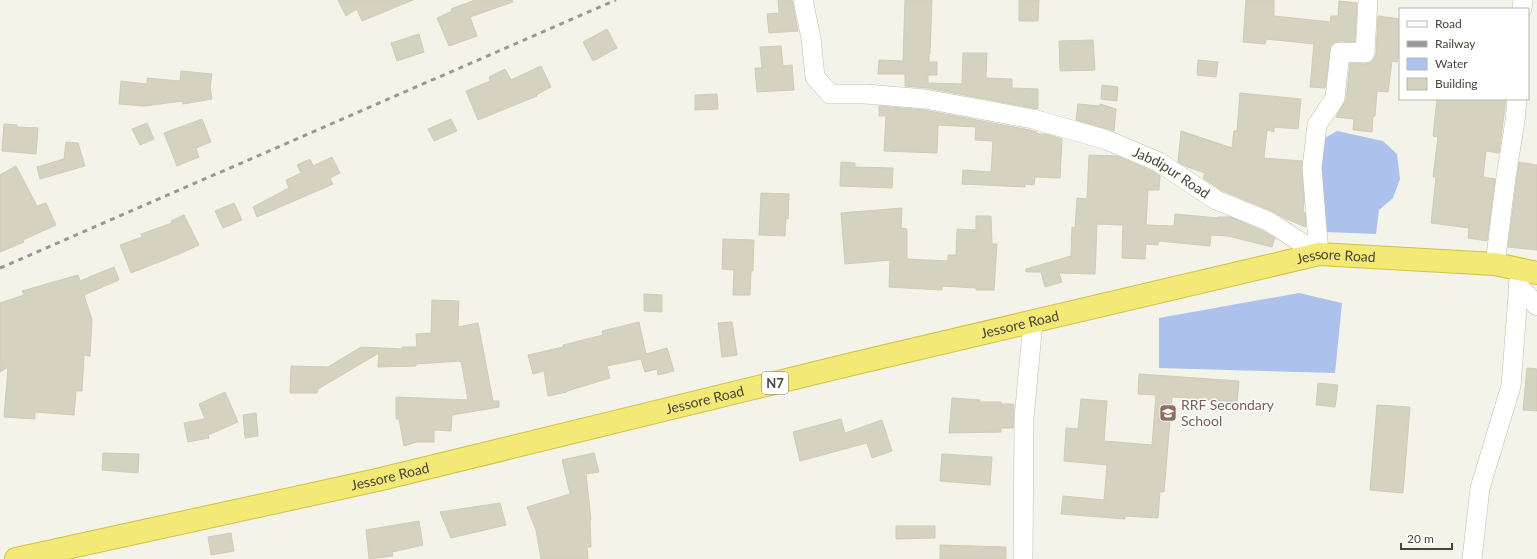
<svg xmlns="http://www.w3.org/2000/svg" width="1537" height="559" font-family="Lato,sans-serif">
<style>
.water{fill:#acc1eb}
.building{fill:#d5d2c0;stroke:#cfcbb4}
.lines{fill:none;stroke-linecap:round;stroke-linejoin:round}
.street-casing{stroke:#bfbdad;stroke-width:20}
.highway-casing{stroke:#d2c246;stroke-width:24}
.street{stroke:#fff;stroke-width:19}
.highway{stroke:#f3e976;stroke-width:22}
.rail{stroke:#989898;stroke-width:3;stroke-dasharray:5 5;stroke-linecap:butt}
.labels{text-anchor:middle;stroke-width:3;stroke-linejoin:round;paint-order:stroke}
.shield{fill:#fff;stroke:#7e7d74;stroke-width:1}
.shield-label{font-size:13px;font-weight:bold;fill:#474539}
.street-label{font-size:14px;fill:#474539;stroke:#fff}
.education-label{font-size:14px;fill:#785e54;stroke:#fff;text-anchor:start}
</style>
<rect width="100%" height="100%" fill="#f4f3ea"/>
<path class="water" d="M1337,131L1383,141L1397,154L1400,179L1393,198L1379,210L1376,234L1326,232L1321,189L1323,139Z
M1299,293L1342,303L1335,373L1159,368V318Z"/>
<path class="building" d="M338,0H413L362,21L357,9L346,16Z
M475,0H512L513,2L470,17L477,36L449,46L437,18L452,11L451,9Z
M778,0H792L798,31L769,33L767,14L779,13Z
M905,0H932L930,54H929V62H937V75H928V83L962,84L963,53H987L986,78L1012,79V88L1038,89V109L927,88L905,86V74H878L879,60L903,61Z
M1019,0H1039L1038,21H1019Z
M1246,0H1274V16L1330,22L1331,16H1338L1339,1L1357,3L1355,42L1340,41L1335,42L1331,46L1325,88L1310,87L1314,44L1266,39L1265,44L1243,42Z
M1378,16L1400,19V40L1397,62L1392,61L1388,92L1377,91L1375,116H1373L1372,132L1353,130L1354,119L1336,117L1346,100L1350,63L1365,64L1370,63L1374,59L1376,54Z
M607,29L617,48L593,61L583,42Z
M419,34L424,52L397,61L391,43Z
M1093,40L1095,70L1060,71L1059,41Z
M781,46L783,66L792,65L794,90L757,92L755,68H762L760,47Z
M1198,60L1218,62L1216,77L1197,75Z
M541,66L551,87L536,95L537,96L478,120L466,91L490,81L489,77L505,69L511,80Z
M181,71L212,74L210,88L212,99L183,104L182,101L145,106L119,104L121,81L147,84V78L180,81Z
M1102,85L1118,87L1117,101L1101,99Z
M1240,93L1301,99L1298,129L1274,127V132L1267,130L1264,158L1302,161L1304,202L1303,212L1305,213L1306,227L1284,218L1272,211L1221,190L1203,178L1205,173L1185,166L1178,162L1181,131L1232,148L1234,131H1237Z
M717,94L718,109L695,110V95Z
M1437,99H1506L1499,153L1486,151L1483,177L1495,179L1487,241L1468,238L1469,228L1431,223L1436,177H1433L1438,137L1433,136Z
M1078,104L1100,106V104L1116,109L1114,131L1076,120Z
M879,106L924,110L1030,130L1037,132V134H1046L1062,139L1060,178L1035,177L1034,185L1025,184V187L962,184L963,170L991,172L993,141L975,140L976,127L938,125L937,153L884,151L886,116H879Z
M202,119L211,142L196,148L199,157L177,166L164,133Z
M451,119L457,131L434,141L428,129Z
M147,123L154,139L140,145L132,129Z
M4,124L17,125V127L38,128L36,154L2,151Z
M66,142L78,143L85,166L40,179L37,167L64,159Z
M1089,155L1117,156L1154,172L1160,176L1159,190H1148L1146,225L1174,226L1175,214L1218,218V217H1230L1263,231L1275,238L1272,247L1228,236L1211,235L1210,246L1159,241L1158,245L1146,244L1145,259L1122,258L1123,225L1097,224L1095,274L1059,273L1062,282L1045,287L1041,272H1026V269L1071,256L1072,227L1075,228L1077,198L1087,199Z
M332,157L340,173L330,178L333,184L257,217L253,207L289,188L286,180L301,173L297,165L310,159L313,166Z
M841,162L855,163V167L893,168L892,188L840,186Z
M1519,162L1537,165V250L1508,247Z
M16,166L37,206L46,203L56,225L23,240L24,242L0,252V175Z
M761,193L789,194L788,219L786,218L785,236L759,235Z
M234,203L242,220L223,228L215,211Z
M902,208L901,228L907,229V259L948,261V255H956L957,229L976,230V216H991L992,244H997L994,290H976V288L942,286V290L889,287L890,260L845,264L841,213Z
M184,215L199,245L179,254L131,273L120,245L142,237L141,234L172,223L171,221Z
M723,239L754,240L753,271L751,270L750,295H733L734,270L722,269Z
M114,267L119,280L84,295L92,320L90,356L84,355L82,391H76L74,415L35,412V419L4,417L8,367L0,372V303L24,295L22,291L78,275L80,281Z
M644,294L662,295V312L644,311Z
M432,300L459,301L458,327L478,323L493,401H499V407L452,415L451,431L434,430V442H417L404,446L399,419H396V397L468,400L461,361L416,364V366L378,367L379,353L318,389L317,393H290L291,366L328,367L361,347L402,349V347H417L416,334L431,333Z
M639,322L646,354L667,348L674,371L658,375L657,369L645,372L641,359L607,366L610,378L567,391V392L548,396L544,371L533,374L528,355L563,347V345L603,335L602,331Z
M732,322L737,355L722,357L718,323Z
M1527,368L1537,369V411L1523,410Z
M1139,374L1239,381L1237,402L1172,397L1164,492H1160L1158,518L1125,516V519L1061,514L1063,496L1104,500L1107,465L1064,461L1066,428L1078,429L1081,399L1107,401L1104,441L1152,445L1156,395L1138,394Z
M1318,383L1338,385L1335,407L1316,405Z
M225,392L238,422L208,435L209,438L188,442L184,423L205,419L199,404Z
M952,398L980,400V402H1001V404H1014L1013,428H1001V432L949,433Z
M1377,405L1410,407L1403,493L1370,490Z
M256,413L258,436L245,438L243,415Z
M841,419L845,433L882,420L892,451L872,458L867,443L800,461L793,432Z
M103,453L139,454L138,473L102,470Z
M594,453L599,472L586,474L591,520H590L591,547H587L588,559H541L536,530L527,507L570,494L562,460Z
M942,454L992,457L990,485L940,481Z
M500,503L506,525L451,538L440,512Z
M419,521L423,545L392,552L393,556L369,559L366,530Z
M896,526H935V538L896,539Z
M231,533L234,551L211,555L208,537Z
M940,545L1006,547V559H940Z"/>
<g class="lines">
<defs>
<g id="street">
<path id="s1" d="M803,0L811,38L815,77L830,94H866L925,99L1033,119L1107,140L1159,162L1216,200L1268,221L1319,254L1312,168L1317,125L1335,98L1340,52L1365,53L1368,0"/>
<path d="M1522,9L1523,0"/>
<path d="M1495,264L1506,177L1515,121L1517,99"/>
<path d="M1518,285L1537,306"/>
<path d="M1023,559L1024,418L1033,322"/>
<path d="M1472,559L1480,488L1511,386L1520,269"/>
</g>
<g id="highway">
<path id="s2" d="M16,559L377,480L848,365L1319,254L1495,264L1537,273"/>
</g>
</defs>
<use href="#street" class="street-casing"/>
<use href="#highway" class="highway-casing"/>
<use href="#street" class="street"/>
<use href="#highway" class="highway"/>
<path class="rail" d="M0,268L616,0"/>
</g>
<defs>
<symbol id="school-square" viewBox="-11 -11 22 22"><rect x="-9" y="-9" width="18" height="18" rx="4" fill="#8d6e63" stroke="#fff"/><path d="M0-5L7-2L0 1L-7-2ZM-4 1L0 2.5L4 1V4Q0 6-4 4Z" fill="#fff"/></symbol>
</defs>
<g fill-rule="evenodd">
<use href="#school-square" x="1158" y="403" width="20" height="20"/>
</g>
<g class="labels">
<rect class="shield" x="762" y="372" width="26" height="22" rx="3"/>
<g class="shield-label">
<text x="775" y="388">N7</text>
</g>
<g class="street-label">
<text dy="5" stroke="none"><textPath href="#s1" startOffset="455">Jabdipur Road</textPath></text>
<text dy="5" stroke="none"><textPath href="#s2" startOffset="1355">Jessore Road</textPath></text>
<text dy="5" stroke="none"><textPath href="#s2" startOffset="1031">Jessore Road</textPath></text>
<text dy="5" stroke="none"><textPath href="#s2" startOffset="707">Jessore Road</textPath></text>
<text dy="5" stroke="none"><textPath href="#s2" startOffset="383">Jessore Road</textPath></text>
</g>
<g class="education-label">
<text x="1181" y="410">RRF Secondary<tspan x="1181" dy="16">School</tspan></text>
</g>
</g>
<rect x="1399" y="8" width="130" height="92" fill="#ffffff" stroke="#b5b5b0"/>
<rect x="1407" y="21" width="20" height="6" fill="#ffffff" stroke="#b5b5b0"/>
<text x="1435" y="28" font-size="12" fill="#474539">Road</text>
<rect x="1407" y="41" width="20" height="6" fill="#989898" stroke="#b5b5b0"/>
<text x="1435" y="48" font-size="12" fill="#474539">Railway</text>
<rect x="1407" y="58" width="20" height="12" fill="#acc1eb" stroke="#b5b5b0"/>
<text x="1435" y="68" font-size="12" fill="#474539">Water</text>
<rect x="1407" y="78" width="20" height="12" fill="#d5d2c0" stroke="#b5b5b0"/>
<text x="1435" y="88" font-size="12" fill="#474539">Building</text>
<path d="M1401 543v6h51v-6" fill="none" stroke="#474539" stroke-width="2"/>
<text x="1407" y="543" font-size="12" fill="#474539" stroke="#ffffff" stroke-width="3" paint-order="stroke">20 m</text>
</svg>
